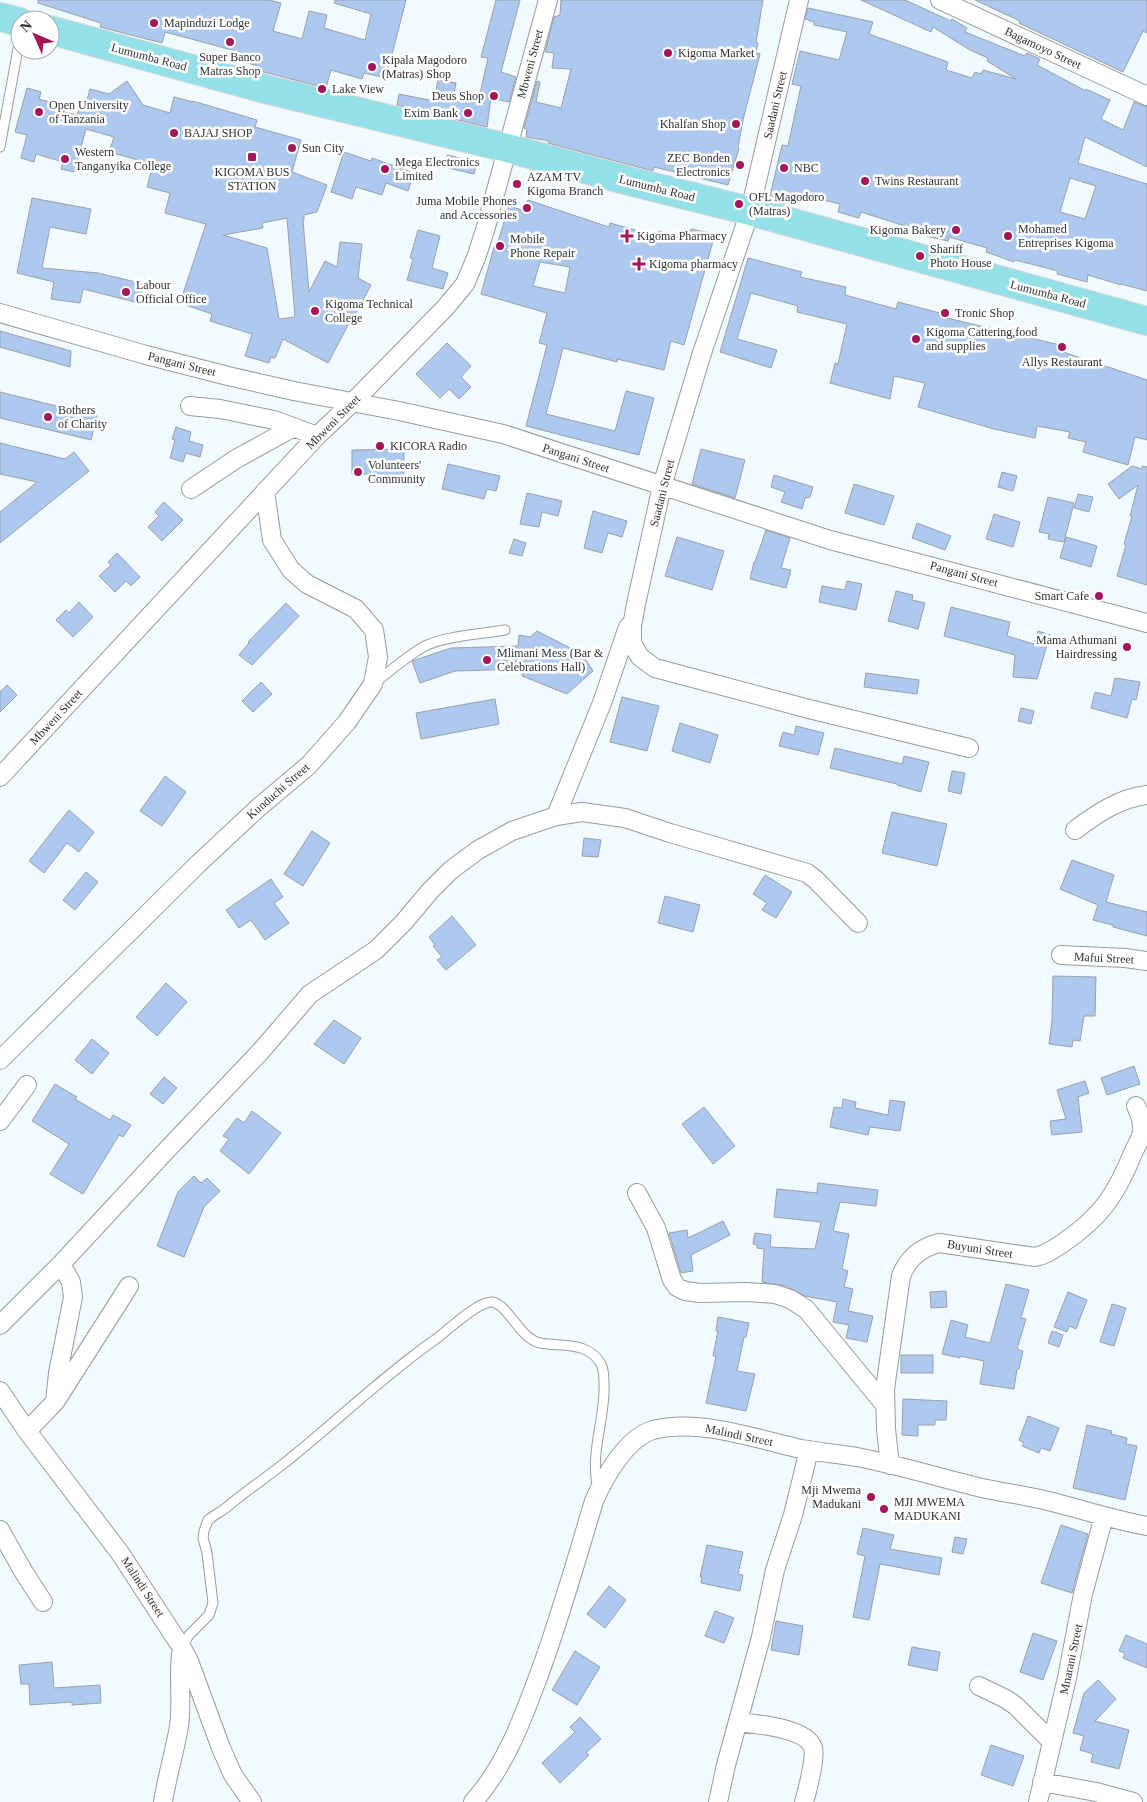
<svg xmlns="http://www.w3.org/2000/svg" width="1147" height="1802" font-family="'Times New Roman',serif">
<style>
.building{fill:#adc9f0;stroke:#9ba0a7;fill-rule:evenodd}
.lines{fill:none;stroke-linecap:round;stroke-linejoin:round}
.lane-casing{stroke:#949ca0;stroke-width:11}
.street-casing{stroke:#949ca0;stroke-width:20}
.primary-casing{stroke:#d5d6d6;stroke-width:30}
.lane{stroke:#fff;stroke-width:9}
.street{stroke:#fff;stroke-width:18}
.primary{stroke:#94e0e8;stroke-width:28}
.poi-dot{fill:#a51659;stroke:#fff;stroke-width:2}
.labels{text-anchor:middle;stroke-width:5;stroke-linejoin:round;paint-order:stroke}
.poi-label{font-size:12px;fill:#2e3133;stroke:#fff;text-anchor:start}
.street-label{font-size:12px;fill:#2e3133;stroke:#fff}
</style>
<rect width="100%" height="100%" fill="#f1faff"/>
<path class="building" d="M38,0H269L281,3L273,31L302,39L309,11L327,15L324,28L365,40L371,14L334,3L335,0H406L386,78L364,73L362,79L331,70L326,88L256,70L258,66L244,62L247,54L165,32L162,43L100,27L101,23L38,3Z
M496,0H520L501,72L516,77L509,102L491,98L487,127L397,105L399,94L434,101L438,80L456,83L453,100L478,103L488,58L481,57Z
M561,0H763L756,42L758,43L756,53L760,54L743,120L738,147L739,148L728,185L654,167L653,171L548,143L549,141L526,137L527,129L524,128L537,81L540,82L536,102L561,108L571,69L552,68L554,53L545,52L554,17L560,15Z
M861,0H905L951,21L952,19L967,28L965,32L1025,56L1027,53L1040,59L1037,65L1086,91V89L1110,100L1101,119L1123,130L1134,102L1147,107V167L1085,137L1078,163L1147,184V291L1121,284V285L1088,275L1087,282L1057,274L1058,271L1015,260L1014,262L986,252L987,248L949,237L948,241L908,232V227L861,212L859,218L838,212L840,204L794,193L791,206L769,200L782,145L788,146L801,86L792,84L800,51L839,60L847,32L814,25V22L805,19L808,8L873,22L869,34L948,62L946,70L972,78L975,72L981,74L983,70L1016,79L987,61L988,58L970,50L933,27L931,32ZM1070,178L1096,186L1085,219L1060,212Z
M975,0H1147V33L1143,31L1123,72L1019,23L1020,21Z
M127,81L143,105L170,113L174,97L193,102V101L257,120L255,127L301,140L292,172L327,185L317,212L304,215V220H303L309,292L325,261L337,267L340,242L362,244L358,278L371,285L355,315L354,314L328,363L283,339L275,358L271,357L269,363L245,356L252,334L210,321L212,314L180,303L206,224L165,213L170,193L147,187L153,164L109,152L114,137L86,129L74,172L61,169L63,162L36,154L34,162L21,158L27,135L15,132L27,88L41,92L39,99L50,102L49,108L77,115L79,110L84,111L90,89L109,94ZM287,218L295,317L279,319L267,248L223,235L263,228L262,223Z
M344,152L371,161L372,158L414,173L408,191L386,183L382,195L356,187L352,199L331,192Z
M447,155L477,162L474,174L444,167Z
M32,198L91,209L86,234L50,227L42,268L98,273L144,284L139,303L83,289L80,303L51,299L54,282L17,273Z
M528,200L609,227L610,223L657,236L659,231L689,240L691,229L715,234L684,345L671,341L664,370L617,359V362L563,348L546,414L615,431L626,391L654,398L639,455L526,426L547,345L539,343L547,313L481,294L494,247L496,248L509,206L522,210ZM540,262L570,267L565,293L533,286Z
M418,230L440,236L432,268L448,273L443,289L407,280L413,259L410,258Z
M748,258L802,272L800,277L846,287L845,295L896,309L898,302L940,313L939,316L1064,346L1063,352L1147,380V440L1135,437L1128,465L1083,452L1086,442L1068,438L1070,432L1037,426L1035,438L994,429L918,407L925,383L894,376L890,399L830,383L835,363L838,364L847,324L797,312L798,306L751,293L737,339L777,350L771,368L720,352Z
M0,331L71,351L70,367L0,347Z
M447,343L471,366L461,377L471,387L459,399L449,389L440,398L416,374Z
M0,392L97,416L91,440L0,418Z
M176,427L191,432L189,441L203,445L200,457L186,453L183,462L170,458L175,440L172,439Z
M0,443L65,459L74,452L89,471L0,543V512L37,482L0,474Z
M404,449V476L376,477V474H352V450Z
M701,449L745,460L735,498L692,484Z
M448,464L500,476L496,491L487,489L484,499L442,489Z
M1132,466L1142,469V466L1147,467V585L1117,576L1126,545L1124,544L1132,516H1130L1138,485L1119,499L1108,484Z
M1002,472L1017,476L1013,491L998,487Z
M774,475L813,487L810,497L805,498L802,509L781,502L785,492L771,487Z
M854,484L894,496L884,525L845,513Z
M527,493L562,501L558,516L542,512L539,527L520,524Z
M1078,494L1093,497L1089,512L1074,508Z
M1048,497L1074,503L1064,542L1048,539L1049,534L1039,532Z
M164,502L183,520L162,541L148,527L159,516L155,512Z
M593,511L627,521L622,537L608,533L602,553L584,548Z
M994,514L1020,522L1013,547L986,539Z
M917,523L951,536L945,550L912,538Z
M766,530L790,538L781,568L791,570L786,588L750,579L754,562H755Z
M677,537L724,551L712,590L665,576Z
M1066,537L1097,546L1091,567L1060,558Z
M514,539L526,543L522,556L509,553Z
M117,553L140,577L131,586L126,581L115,592L99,576L111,565L108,562Z
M847,581L862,584L856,610L819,602L822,586L845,590Z
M896,591L913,595L912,600L925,603L918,629L888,621Z
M79,602L93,617L73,637L56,620L66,610L69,613Z
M286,603L299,616L252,665L239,655L249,643L248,642Z
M951,607L1010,622L1007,636L1034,644L1038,631L1050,635L1037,679L1013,677L1015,655L944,636Z
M537,631L582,654L593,671L567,694L522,676V669L455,671L420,683L412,661L451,648L518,646L519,635L530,637Z
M866,673L919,680L917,694L864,687Z
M1115,678L1140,682L1136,700L1132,699L1127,718L1091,708L1095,692L1111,696Z
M261,682L272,694L253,712L242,701Z
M7,685L17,695L0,712V692Z
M622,697L659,706L647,751L610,742Z
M495,699L499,724L421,739L416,713Z
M1021,708L1034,711L1031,724L1018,721Z
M680,723L718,735L710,763L672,751Z
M796,726L824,733L818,755L779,746L783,732L794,735Z
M835,748L902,764L904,756L929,762L921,792L897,785V784L830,768Z
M952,771L965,773L961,794L948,791Z
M165,776L186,792L162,826L140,811Z
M69,810L94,832L79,852L67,843L44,873L29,861Z
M892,812L947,824L937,866L882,853Z
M312,831L330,843L303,886L284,874Z
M584,838L601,840L598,857L582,856Z
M1072,860L1114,875L1106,902L1147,912V936L1113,927V925L1093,920L1098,905L1060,889Z
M86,872L98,882L75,910L63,900Z
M765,875L792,892L776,918L762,910L767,903L753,894Z
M271,879L283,897L274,903L289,923L265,940L251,920L239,928L226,910Z
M665,896L700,905L693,932L658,923Z
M452,916L476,945L446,970L437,960L442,957L433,946L435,945L429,937Z
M1053,976L1096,977L1095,1016H1084L1080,1041L1073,1040L1072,1047L1049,1044L1052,1021Z
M166,983L187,1002L157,1036L136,1017Z
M334,1020L361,1038L344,1064L314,1044Z
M92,1039L109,1053L92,1074L75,1060Z
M1134,1066L1140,1084L1107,1095L1101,1078Z
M164,1077L177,1088L163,1104L150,1094Z
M1085,1081L1089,1093L1078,1097L1082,1132L1052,1135L1050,1121L1066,1119L1057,1090Z
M55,1084L77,1097L75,1099L110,1120L113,1115L131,1125L123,1137L119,1135L83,1194L50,1174L69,1144L32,1121Z
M843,1099L856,1102L855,1108L888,1115L890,1100L905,1102L900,1131L870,1127L868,1135L830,1127L834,1107L842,1108Z
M704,1107L735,1146L713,1164L682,1124Z
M252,1111L281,1133L249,1174L220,1151L229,1139L223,1136L237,1118L244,1123Z
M194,1176L201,1183L207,1178L220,1191L204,1207L184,1257L157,1246L178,1192Z
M818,1183L878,1190L876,1206L840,1202L833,1231L849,1234L842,1269L848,1271L844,1287L853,1289L848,1311L873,1316L867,1342L846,1338L849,1325L833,1322L837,1302L805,1296L786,1286L762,1282L764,1249L757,1248V1245L753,1244L755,1233L771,1235L770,1247L815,1249L821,1222L774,1217L777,1189L817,1193Z
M723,1221L730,1235L691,1255L693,1271L681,1273L669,1233L687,1230L688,1238Z
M1006,1284L1029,1290L1021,1318L1026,1319L1017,1349L1023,1351L1019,1369H1017L1014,1389L980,1384L984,1361L960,1356V1358L942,1354L951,1320L968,1325L965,1337L990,1343Z
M946,1291L947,1307L931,1308L930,1292Z
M1068,1292L1087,1300L1076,1329L1069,1326L1067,1332L1054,1327Z
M1112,1304L1126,1308L1114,1346L1100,1342Z
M718,1317L749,1323L746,1337H744L737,1371L755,1374L746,1411L706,1403L716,1356H713L718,1331H716Z
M1052,1331L1063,1335L1059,1347L1048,1343Z
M901,1355H933V1373H901Z
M903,1399L947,1401L946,1420H935V1425H918V1436L902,1435Z
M1028,1416L1059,1428L1050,1451L1041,1448L1039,1453L1022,1446L1024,1443L1019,1440Z
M1087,1425L1112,1431L1111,1434L1127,1438L1126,1444L1137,1446L1125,1500L1073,1488Z
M1061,1525L1088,1534L1072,1593L1041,1583Z
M863,1528L894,1535L890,1549L942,1558L939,1575L880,1564L869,1620L853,1617L865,1556L857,1554Z
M955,1537L967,1539L963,1554L952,1552Z
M707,1545L743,1552L738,1574L743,1575L740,1591L701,1583L702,1577H700Z
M609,1586L626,1600L605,1628L587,1614Z
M715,1611L734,1618L724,1643L705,1636Z
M776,1621L803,1626L799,1655L771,1650Z
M1033,1633L1057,1641L1043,1680L1020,1672Z
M1126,1635L1147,1644V1668L1123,1658L1125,1653L1119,1651Z
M912,1647L940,1652L937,1671L908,1665Z
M575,1651L600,1667L577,1705L552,1690Z
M52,1662L54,1688L100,1685L101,1703L72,1705V1702L30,1705L29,1684H21L19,1665Z
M1098,1680L1116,1699L1095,1721L1129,1730L1119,1769L1091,1762L1093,1754L1080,1750L1084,1736L1073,1733L1084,1693Z
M580,1717L601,1739L586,1753L589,1755L560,1783L542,1763L575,1732L570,1727Z
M991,1745L1024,1756L1013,1786L981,1775Z"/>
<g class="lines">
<defs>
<path id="lane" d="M0,147L20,38
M375,683C391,670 407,656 425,646C445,636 482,634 505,630
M182,1647L189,1635L209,1615L213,1603L207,1553L203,1538L204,1531L208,1520C214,1515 221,1512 227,1507C246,1491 267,1477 287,1461C337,1421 383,1376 436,1339C448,1330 478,1301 492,1302C508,1304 520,1339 540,1343C562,1347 588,1341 601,1364C604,1370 604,1376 604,1383C606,1418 589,1453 598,1488"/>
<path id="street" d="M799,0L750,211L701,356L662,486L636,604L632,626V643L640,657L655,668L809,709L969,748
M940,0L1147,96
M0,313L146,355L228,376L294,391L399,411L503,434L830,540L1147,623
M190,406L220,409L274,420L317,436
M191,489L236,459L294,427
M0,777L317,436L352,403L445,308L465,284L476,258L486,227L548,0
M556,816L602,703L628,627
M1075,830C1096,814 1120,798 1147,795
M1061,955L1125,958L1147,961
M0,1060L198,864L259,807L309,765L347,722L373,684L378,657L374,630L356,609L307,584L291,570L272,540L265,491
M0,1121L27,1085
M637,1193L656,1228L672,1280L677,1287L685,1291L700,1293L747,1292L775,1294L790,1299L806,1309L885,1405
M0,1325L61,1264L163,1154L261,1051L310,994L376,950L404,922L430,891L451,870L478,850L512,831L556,816L582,812L625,818L670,833L807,873L816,880L858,923
M0,1391L27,1431L120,1553L182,1648L189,1661L221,1748L233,1775L252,1802
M55,1402L58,1373L73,1297L71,1282L61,1264
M27,1431L55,1402L129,1286
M890,1465L886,1429L885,1389L901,1276C908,1258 920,1248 939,1243L1035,1257C1046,1255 1054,1249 1063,1243C1101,1217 1116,1195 1133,1153C1136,1146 1141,1139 1142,1132C1143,1122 1140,1114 1136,1106
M0,1530L23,1571L43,1602
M979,1686L1006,1699L1016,1706L1052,1742
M738,1722C756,1724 807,1728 813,1748C816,1757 807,1792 804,1802
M1042,1782L1096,1792L1133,1802
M163,1802C167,1776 175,1751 179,1726C183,1700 177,1674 182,1648
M473,1802C504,1768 521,1723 537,1680C559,1622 576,1561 594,1501C604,1478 626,1438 653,1430C699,1418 756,1439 801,1449C819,1452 838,1454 857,1457C899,1465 940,1478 982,1488C1004,1493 1026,1495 1048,1501C1081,1509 1114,1520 1147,1526
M718,1802L726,1765L761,1637L775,1570L793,1515L809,1450
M1038,1802L1067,1678L1083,1594L1104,1516"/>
<path id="primary" d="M0,17L20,22
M50,30L265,89L507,148L629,181L750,211L1147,321"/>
</defs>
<use href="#lane" class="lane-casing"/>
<use href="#street" class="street-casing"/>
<use href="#primary" class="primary-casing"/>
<use href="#lane" class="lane"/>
<use href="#street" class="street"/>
<use href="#primary" class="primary"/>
</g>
<g class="poi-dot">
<circle cx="154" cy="23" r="5"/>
<circle cx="230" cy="42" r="5"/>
<circle cx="668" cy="53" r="5"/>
<circle cx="372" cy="67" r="5"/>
<circle cx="322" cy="89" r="5"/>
<circle cx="494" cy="96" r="5"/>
<circle cx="39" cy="112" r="5"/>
<circle cx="468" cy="113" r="5"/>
<circle cx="736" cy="124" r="5"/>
<circle cx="174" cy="133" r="5"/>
<circle cx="292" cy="148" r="5"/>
<rect x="247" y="152" width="10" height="10" rx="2.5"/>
<circle cx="65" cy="159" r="5"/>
<circle cx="740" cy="165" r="5"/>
<circle cx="784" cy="168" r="5"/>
<circle cx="385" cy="169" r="5"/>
<circle cx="865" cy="181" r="5"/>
<circle cx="517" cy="184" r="5"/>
<circle cx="739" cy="204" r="5"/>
<circle cx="527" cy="208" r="5"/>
<circle cx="956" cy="230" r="5"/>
<path d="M624.5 228.5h5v5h5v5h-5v5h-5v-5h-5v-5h5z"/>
<circle cx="1008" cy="236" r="5"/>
<circle cx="500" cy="246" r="5"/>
<circle cx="920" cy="256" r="5"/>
<path d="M636.5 256.5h5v5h5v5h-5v5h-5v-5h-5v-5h5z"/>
<circle cx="126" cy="292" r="5"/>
<circle cx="315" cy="311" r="5"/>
<circle cx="945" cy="313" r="5"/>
<circle cx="916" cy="339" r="5"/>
<circle cx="1062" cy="347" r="5"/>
<circle cx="48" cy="417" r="5"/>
<circle cx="380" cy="446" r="5"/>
<circle cx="358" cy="472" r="5"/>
<circle cx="1099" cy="596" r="5"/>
<circle cx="1127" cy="647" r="5"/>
<circle cx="487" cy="660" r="5"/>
<circle cx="871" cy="1497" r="5"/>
<circle cx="884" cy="1509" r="5"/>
</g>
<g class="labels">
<g class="poi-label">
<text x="164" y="27">Mapinduzi Lodge</text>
<text x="678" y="57">Kigoma Market</text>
<text x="230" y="61" text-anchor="middle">Super Banco<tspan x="230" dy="14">Matras Shop</tspan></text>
<text x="382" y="64">Kipala Magodoro<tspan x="382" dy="14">(Matras) Shop</tspan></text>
<text x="332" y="93">Lake View</text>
<text x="484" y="100" text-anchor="end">Deus Shop</text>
<text x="49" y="109">Open University<tspan x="49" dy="14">of Tanzania</tspan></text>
<text x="458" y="117" text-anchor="end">Exim Bank</text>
<text x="726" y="128" text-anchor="end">Khalfan Shop</text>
<text x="184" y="137">BAJAJ SHOP</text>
<text x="302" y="152">Sun City</text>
<text x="75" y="156">Western<tspan x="75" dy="14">Tanganyika College</tspan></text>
<text x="730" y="162" text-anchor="end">ZEC Bonden<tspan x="730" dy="14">Electronics</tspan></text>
<text x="395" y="166">Mega Electronics<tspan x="395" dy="14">Limited</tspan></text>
<text x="794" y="172">NBC</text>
<text x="252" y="176" text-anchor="middle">KIGOMA BUS<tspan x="252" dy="14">STATION</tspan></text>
<text x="527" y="181">AZAM TV<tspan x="527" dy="14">Kigoma Branch</tspan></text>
<text x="875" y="185">Twins Restaurant</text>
<text x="749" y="201">OFL Magodoro<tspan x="749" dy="14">(Matras)</tspan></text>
<text x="517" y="205" text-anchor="end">Juma Mobile Phones<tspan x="517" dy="14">and Accessories</tspan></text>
<text x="1018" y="233">Mohamed<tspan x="1018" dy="14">Entreprises Kigoma</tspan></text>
<text x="946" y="234" text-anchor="end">Kigoma Bakery</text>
<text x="637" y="240">Kigoma Pharmacy</text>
<text x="510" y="243">Mobile<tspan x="510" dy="14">Phone Repair</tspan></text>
<text x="930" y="253">Shariff<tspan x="930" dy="14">Photo House</tspan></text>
<text x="649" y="268">Kigoma pharmacy</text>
<text x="136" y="289">Labour<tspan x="136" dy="14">Official Office</tspan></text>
<text x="325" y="308">Kigoma Technical<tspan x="325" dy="14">College</tspan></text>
<text x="955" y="317">Tronic Shop</text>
<text x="926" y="336">Kigoma Cattering,food<tspan x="926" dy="14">and supplies</tspan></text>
<text x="1062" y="366" text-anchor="middle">Allys Restaurant</text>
<text x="58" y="414">Bothers<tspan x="58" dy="14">of Charity</tspan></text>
<text x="390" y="450">KICORA Radio</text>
<text x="368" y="469">Volunteers'<tspan x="368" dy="14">Community</tspan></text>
<text x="1089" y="600" text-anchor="end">Smart Cafe</text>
<text x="1117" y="644" text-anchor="end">Mama Athumani<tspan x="1117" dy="14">Hairdressing</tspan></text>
<text x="497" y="657">Mlimani Mess (Bar &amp;<tspan x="497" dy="14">Celebrations Hall)</tspan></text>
<text x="861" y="1494" text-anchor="end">Mji Mwema<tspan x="861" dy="14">Madukani</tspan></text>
<text x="894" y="1506">MJI MWEMA<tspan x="894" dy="14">MADUKANI</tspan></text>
</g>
<g class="street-label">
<text transform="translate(1043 48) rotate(25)" y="4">Bagamoyo Street</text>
<text transform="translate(149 57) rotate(15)" y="4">Lumumba Road</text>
<text transform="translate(530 64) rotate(-75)" y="4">Mbweni Street</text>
<text transform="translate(775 105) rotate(-77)" y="4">Saadani Street</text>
<text transform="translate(657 188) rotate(14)" y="4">Lumumba Road</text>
<text transform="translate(1048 294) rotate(15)" y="4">Lumumba Road</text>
<text transform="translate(182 364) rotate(14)" y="4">Pangani Street</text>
<text transform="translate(333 422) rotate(-45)" y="4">Mbweni Street</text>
<text transform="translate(576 458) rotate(18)" y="4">Pangani Street</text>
<text transform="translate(662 493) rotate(-76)" y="4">Saadani Street</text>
<text transform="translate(964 574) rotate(15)" y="4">Pangani Street</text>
<text transform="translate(56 717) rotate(-47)" y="4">Mbweni Street</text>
<text transform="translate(278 791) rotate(-41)" y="4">Kunduchi Street</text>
<text transform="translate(1104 958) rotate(3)" y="4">Mafui Street</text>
<text transform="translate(980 1249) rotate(9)" y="4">Buyuni Street</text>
<text transform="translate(739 1435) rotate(12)" y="4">Malindi Street</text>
<text transform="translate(143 1587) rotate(57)" y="4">Malindi Street</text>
<text transform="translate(1071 1659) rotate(-78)" y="4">Mnarani Street</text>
</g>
</g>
<g transform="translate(35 35) rotate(315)"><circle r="24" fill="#ffffff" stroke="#abadad"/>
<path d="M0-4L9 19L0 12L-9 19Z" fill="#a51659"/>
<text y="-8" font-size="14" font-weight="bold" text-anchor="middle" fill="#2e3133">N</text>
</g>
</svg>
